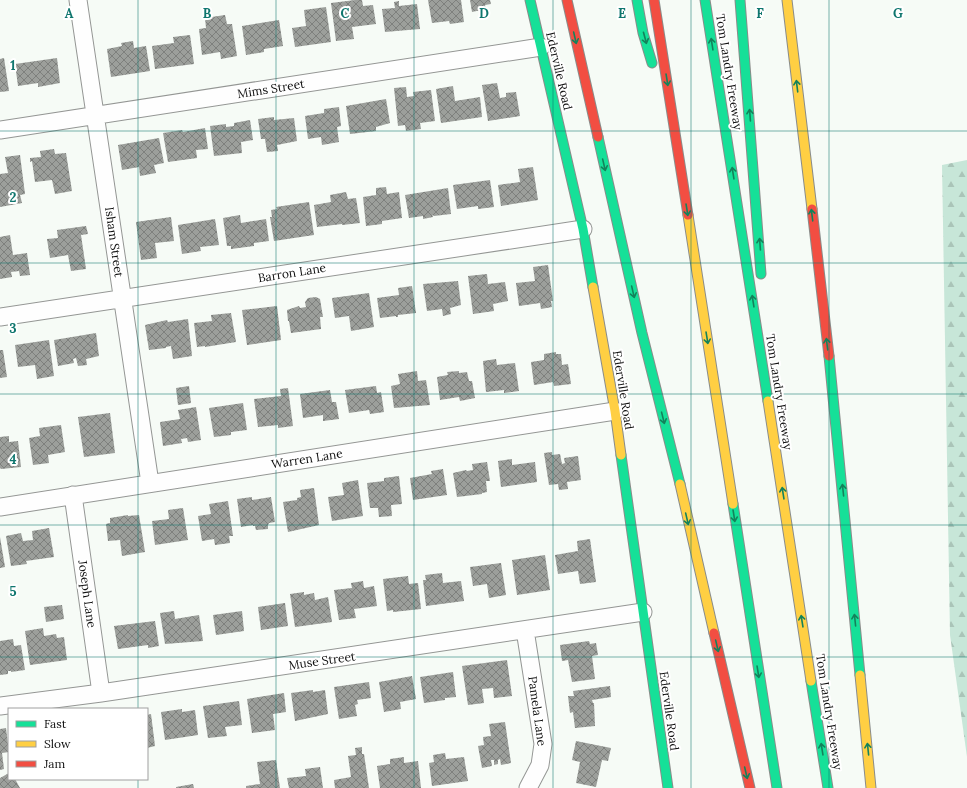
<svg xmlns="http://www.w3.org/2000/svg" width="967" height="788" font-family="Lora,serif">
<style>
.forest{fill:url(#forest-firs)}
.building{fill:url(#building-cross-hatch)}
.lines{fill:none;stroke-linecap:round;stroke-linejoin:round}
.street-casing{stroke:#949694;stroke-width:19}
.fast-casing{stroke:#8a8c8a;stroke-width:11}
.slow-casing{stroke:#8a8c8a;stroke-width:11}
.jam-casing{stroke:#8a8c8a;stroke-width:11}
.street{stroke:#fefefe;stroke-width:17}
.fast{stroke:#16e098;stroke-width:9}
.slow{stroke:#ffcf43;stroke-width:9}
.jam{stroke:#f24e42;stroke-width:9}
.oneway{stroke:#13825b}
.grid{fill:none;stroke:#0f766e;stroke-width:1;stroke-opacity:0.55}
.labels{text-anchor:middle;stroke-width:4;stroke-linejoin:round;paint-order:stroke}
.street-label{font-size:12px;fill:#101010;stroke:#fff}
.grid-label{font-size:13px;text-anchor:middle;font-weight:bold;fill:#0f766e;stroke:#fff;stroke-width:4;stroke-linejoin:round;paint-order:stroke}
</style>
<defs>
<pattern id="forest-firs" width="22" height="20" patternUnits="userSpaceOnUse"><rect width="22" height="20" fill="#c7e6d8"/><path d="M5 1l3.5 6h-7zM16 11l3.5 6h-7z" fill="#aac4b8"/></pattern>
<pattern id="building-cross-hatch" width="8" height="8" patternUnits="userSpaceOnUse"><rect width="8" height="8" fill="#9c9f9b"/><path d="M0 0l8 8M0 8l8-8" fill="none" stroke="#7e807d"/></pattern>
</defs>
<rect width="100%" height="100%" fill="#f6fbf6"/>
<path class="forest" d="M967,160V757L950,635L942,165Z"/>
<path class="building" d="M355,0H362L363,6L373,5L376,24L352,27L354,39L336,41L331,3Z
M428,0H461L464,22L450,24L449,21L432,23Z
M470,0H490L491,4L485,5L486,8H480L481,10L472,12Z
M399,1V6L417,4L420,29L385,32L382,9L395,8L394,2Z
M326,7L331,42L295,47L292,28L306,26L304,10Z
M225,15L227,24H232L237,56L221,59L220,52L202,55L199,29L206,28L205,18Z
M279,20L283,46L264,49V52L246,55L242,26Z
M190,35L194,64L155,69L152,46L174,43L173,37Z
M133,41L134,48L146,46L150,71L111,77L107,49L122,46L121,43Z
M4,58L9,91L0,92V59Z
M57,58L60,83L38,87V83L18,86L15,64Z
M497,83L500,98L506,97V93L516,92L520,116L488,121L482,85Z
M453,86L455,101L480,97L482,117L441,123L436,89Z
M406,87L407,97L414,96L413,92L431,90L435,121L420,123L421,129L406,131L405,125L398,126L394,88Z
M386,99L390,123L376,127V131L350,134L346,106Z
M339,107L341,126L337,127L339,142L322,145L321,137L308,139L305,116L324,113V109Z
M274,117V120L294,118L297,141L277,145L278,151L267,152L265,139H261L258,119Z
M250,120L253,140L241,142L242,153L214,156L210,126L226,124V127L234,126V123Z
M205,128L208,149L196,150L197,158L168,162L163,133L182,130L183,132Z
M159,138L164,163L154,165L156,173L140,176L139,167L122,170L118,145Z
M54,149L55,154L66,153L72,191L55,194L52,180L35,182L32,161L30,162V158L41,157L40,151Z
M20,155L25,194L20,195L22,203L0,207V174L8,173L5,157Z
M533,167L538,200L501,206L498,185L520,182L518,169Z
M490,180L494,207L478,209V206L457,209L453,185Z
M386,187L387,194L399,192L402,218L382,221V224L366,226L363,197L376,195V188Z
M448,188L451,214L434,216L432,215L433,217L423,219V216L409,218L405,195Z
M346,192L348,199L356,198L360,223L342,225V224L317,227L314,205L331,202L330,195Z
M309,202L314,235L274,241L270,217H272L271,210L277,209L276,207Z
M240,215L241,223L266,219L269,241L254,243V246L231,249V246H227L223,218Z
M171,217L174,241L155,243L157,258L141,260L136,222Z
M215,219L219,245L200,247L201,251L182,254L178,225Z
M86,226L88,234L81,235L86,269L71,271L68,255L50,258L47,239L58,238L57,230Z
M10,235L13,255L27,253L30,275L20,276L19,271L11,272L12,277L0,279V237Z
M548,265L553,301H551L552,307L541,309L540,303L519,306L516,283L535,281L533,267Z
M487,274L488,284L505,282L508,301L493,304L494,311L473,314L468,276Z
M458,281L461,305L450,308L451,314L443,316L442,309L427,311L423,284Z
M412,286L416,313L398,315V317H396V316L380,318L377,298L399,295L398,288Z
M369,293L374,327L351,331L349,316L335,318L332,298Z
M316,297L320,299L323,317H320L321,329L291,333L289,321H288L287,310L299,306L300,308L306,307L305,302L308,298Z
M277,306L281,340L247,345L242,310Z
M231,313L236,342L205,347V346L197,347L194,323L212,321L211,315Z
M188,319L192,356L173,359L171,346L166,347V348L149,350L145,325L167,320L168,322Z
M96,333L99,356L86,359L87,365L78,366L76,358L73,359L74,363L58,366L54,340Z
M49,340L54,376L37,379L35,365L18,367L15,345Z
M0,350H3L7,377L0,378Z
M556,352V354H561L562,365L568,364L571,384L554,386L553,382L534,385L531,362L544,360V354Z
M496,359L497,365L515,363L519,391L504,393V390L486,392L483,361Z
M417,371L418,381L426,380L430,405L394,408L391,386L400,384L398,374Z
M459,371V373L467,372L469,381H472L475,398L460,401L459,397L440,400L437,377L448,375L447,372Z
M189,386L191,403L178,405L176,388Z
M376,386L377,393L381,392L384,412L370,414L369,410L349,413L345,390Z
M288,388L293,426L278,428V425L258,427L254,399L281,396L280,389Z
M330,390L332,402H336L339,419L323,421V415L303,418L300,394Z
M243,403L247,430L231,432V435L214,437L209,408Z
M196,407L201,440L188,442L187,438L181,439L182,443L163,446L160,422L180,419L178,410Z
M110,413L115,453L84,457L78,417Z
M61,425L65,452L48,455L49,463L33,465L29,438L40,436L39,428Z
M9,436V442L18,441L21,467L1,469L0,468V437Z
M552,452V455L560,454L562,464L565,463L564,458L578,456L581,480L567,482L568,489L559,490L558,484L549,485L544,453Z
M512,459V465L535,462L537,482L501,487L498,461Z
M487,462L490,481H486L487,492L482,493V494L457,497L453,473L466,470L467,471L473,470L472,464Z
M443,469L447,495L413,500L410,478L432,474L431,471Z
M399,476L402,504L391,505L392,516L379,517L378,508H370L367,483L384,481V478Z
M358,480L363,516L332,521L328,497L344,495L342,483Z
M314,488L319,525L288,532L283,502L297,500V498L301,497L300,490Z
M252,497V500L271,497L275,522L269,523L268,525V529L256,530L255,526H253V525L241,527L237,499Z
M228,501L233,536H229L230,543L215,545L214,539L202,541L198,516L211,514L209,504Z
M183,508L188,540L155,545L152,521L169,519L168,510Z
M128,515V516L139,515L145,552L122,556L120,540L108,541L106,524L110,523V518Z
M49,528L54,557L26,561L27,564L11,566L6,536L21,533L23,541L33,540L32,531Z
M0,537L5,567L0,568Z
M590,539L596,582L580,584L578,571L558,574L555,555L578,551L577,541Z
M545,555L550,590L517,595L512,560Z
M501,563L506,595L489,598L487,584L473,586L470,567Z
M442,573L443,583L461,581L464,601L426,606L423,580H426L425,575Z
M408,576L409,584L418,583L421,609L393,612V610L387,611L383,579Z
M363,581L364,588L374,586L377,606L354,609L356,618L339,620L334,590L352,588L351,583Z
M304,592V595L314,593L315,600L328,597L332,622L295,627L290,594Z
M285,603L288,626L261,630L258,607Z
M62,605L64,619L46,622L44,607Z
M174,611L175,619L199,615L203,641L165,644L160,613Z
M242,611L244,631L216,635L213,615Z
M155,621L159,646L148,648V645L118,649L114,626Z
M43,628L44,636L56,634L57,638L64,637L67,660L30,665L25,631Z
M13,639L14,646L21,645L25,670L11,672V671H8V674L0,675V641Z
M589,641L590,644L596,643L598,655L592,656L595,679L572,682L568,660L562,661L560,645Z
M507,660L512,696L494,698L493,688L482,689L484,703L468,705L462,666Z
M453,672L456,697L445,698V700L424,703L420,677Z
M412,676L416,699L400,702L401,709L384,712L379,682Z
M369,682L371,698L357,700L358,704L355,705L357,716L339,719L334,687Z
M610,686L611,697L592,700L593,703H594L595,726L575,728L573,712L570,713L568,696H574L573,691Z
M313,690V692L325,690L328,714L295,721L291,693Z
M284,693L286,712L273,714L275,730L252,733L247,699Z
M239,701L242,725L225,727L227,736L208,738L203,706Z
M182,709V712L195,710L198,735L165,740L161,712Z
M151,714L155,746L147,748V715Z
M505,722L511,763L501,765L500,759L498,760V764L494,765V760H491L492,766L482,768L478,746L484,745L483,737L491,736L489,724Z
M6,728L9,752L2,753L4,769L0,770V729Z
M576,741L611,748L608,761L602,760L596,787L576,783L580,762L572,760Z
M362,747V754H364L369,788H335L334,780L351,777L348,756L356,755L355,748Z
M445,753L446,759L464,757L468,781L432,786L429,763L434,762L433,755Z
M404,757V763L418,761L421,788H380L377,766L390,764V759Z
M276,760L280,788H246V786L260,784L257,762Z
M320,767L323,788H289L287,778L306,776L305,769Z
M9,773V779H15L20,788H0V778Z
M193,784L194,788H176V787Z"/>
<g class="lines">
<defs>
<path id="street" d="M78,0L150,483
M0,130L541,47
M0,317L583,229
M73,495L101,693
M0,507L615,411
M525,630L543,744L540,765L528,788
M0,706L101,693L643,612"/>
<path id="fast" d="M530,0L583,229L593,287
M637,0L643,33L652,63
M705,0L768,401
M740,0L761,274
M598,137L642,333L680,484
M829,356L860,675
M621,455L668,788
M733,504L777,788
M811,681L828,788"/>
<path id="slow" d="M787,0L812,209
M688,215L733,504
M593,287L615,411L621,455
M768,401L811,681
M680,484L714,633
M860,675L871,788"/>
<path id="jam" d="M567,0L598,137
M654,0L688,215
M812,209L829,356
M714,633L750,788"/>
</defs>
<use href="#street" class="street-casing"/>
<use href="#fast" class="fast-casing"/>
<use href="#slow" class="slow-casing"/>
<use href="#jam" class="jam-casing"/>
<use href="#street" class="street"/>
<use href="#fast" class="fast"/>
<use href="#slow" class="slow"/>
<use href="#jam" class="jam"/>
</g>
<defs><path id="oneway-shaft" d="M-6 0H5M1.5-3L5.5 0L1.5 3" fill="none" stroke-width="1.6" stroke-linecap="round" stroke-linejoin="round"/></defs>
<g class="oneway">
<use href="#oneway-shaft" transform="translate(575 38) rotate(77)"/>
<use href="#oneway-shaft" transform="translate(645 38) rotate(75)"/>
<use href="#oneway-shaft" transform="translate(712 44) rotate(-99)"/>
<use href="#oneway-shaft" transform="translate(667 80) rotate(81)"/>
<use href="#oneway-shaft" transform="translate(797 86) rotate(-97)"/>
<use href="#oneway-shaft" transform="translate(750 115) rotate(-94)"/>
<use href="#oneway-shaft" transform="translate(604 165) rotate(77)"/>
<use href="#oneway-shaft" transform="translate(733 173) rotate(-99)"/>
<use href="#oneway-shaft" transform="translate(687 210) rotate(81)"/>
<use href="#oneway-shaft" transform="translate(812 215) rotate(-97)"/>
<use href="#oneway-shaft" transform="translate(760 244) rotate(-94)"/>
<use href="#oneway-shaft" transform="translate(633 292) rotate(77)"/>
<use href="#oneway-shaft" transform="translate(753 301) rotate(-99)"/>
<use href="#oneway-shaft" transform="translate(707 338) rotate(81)"/>
<use href="#oneway-shaft" transform="translate(827 344) rotate(-97)"/>
<use href="#oneway-shaft" transform="translate(663 418) rotate(76)"/>
<use href="#oneway-shaft" transform="translate(843 490) rotate(-96)"/>
<use href="#oneway-shaft" transform="translate(783 493) rotate(-99)"/>
<use href="#oneway-shaft" transform="translate(734 516) rotate(81)"/>
<use href="#oneway-shaft" transform="translate(687 519) rotate(77)"/>
<use href="#oneway-shaft" transform="translate(855 620) rotate(-96)"/>
<use href="#oneway-shaft" transform="translate(802 621) rotate(-99)"/>
<use href="#oneway-shaft" transform="translate(717 646) rotate(77)"/>
<use href="#oneway-shaft" transform="translate(758 672) rotate(81)"/>
<use href="#oneway-shaft" transform="translate(822 749) rotate(-99)"/>
<use href="#oneway-shaft" transform="translate(868 749) rotate(-96)"/>
<use href="#oneway-shaft" transform="translate(746 773) rotate(77)"/>
</g>
<path class="grid" d="M138,0V709M276,0V788M414,0V788M553,0V788M691,0V788M829,0V788M0,131H967M0,263H967M0,394H967M0,525H967M0,657H967M138,779V788"/>
<g class="labels">
<g class="street-label">
<text transform="translate(559 71) rotate(77)" y="4">Ederville Road</text>
<text transform="translate(729 72) rotate(81)" y="4">Tom Landry Freeway</text>
<text transform="translate(271 89) rotate(-9)" y="4">Mims Street</text>
<text transform="translate(114 242) rotate(82)" y="4">Isham Street</text>
<text transform="translate(292 273) rotate(-9)" y="4">Barron Lane</text>
<text transform="translate(623 390) rotate(81)" y="4">Ederville Road</text>
<text transform="translate(779 392) rotate(81)" y="4">Tom Landry Freeway</text>
<text transform="translate(307 459) rotate(-9)" y="4">Warren Lane</text>
<text transform="translate(87 594) rotate(82)" y="4">Joseph Lane</text>
<text transform="translate(322 661) rotate(-8)" y="4">Muse Street</text>
<text transform="translate(537 711) rotate(82)" y="4">Pamela Lane</text>
<text transform="translate(669 711) rotate(82)" y="4">Ederville Road</text>
<text transform="translate(829 712) rotate(81)" y="4">Tom Landry Freeway</text>
</g>
</g>
<g class="grid-label">
<text x="69" y="18">A</text>
<text x="207" y="18">B</text>
<text x="345" y="18">C</text>
<text x="484" y="18">D</text>
<text x="622" y="18">E</text>
<text x="760" y="18">F</text>
<text x="898" y="18">G</text>
<text x="13" y="70">1</text>
<text x="13" y="202">2</text>
<text x="13" y="333">3</text>
<text x="13" y="464">4</text>
<text x="13" y="596">5</text>
</g>
<rect x="8" y="708" width="140" height="72" fill="#ffffff" stroke="#9f9f9f"/>
<rect x="16" y="721" width="20" height="6" fill="#16e098" stroke="#9f9f9f"/>
<text x="44" y="728" font-size="12" fill="#101010">Fast</text>
<rect x="16" y="741" width="20" height="6" fill="#ffcf43" stroke="#9f9f9f"/>
<text x="44" y="748" font-size="12" fill="#101010">Slow</text>
<rect x="16" y="761" width="20" height="6" fill="#f24e42" stroke="#9f9f9f"/>
<text x="44" y="768" font-size="12" fill="#101010">Jam</text>
</svg>
